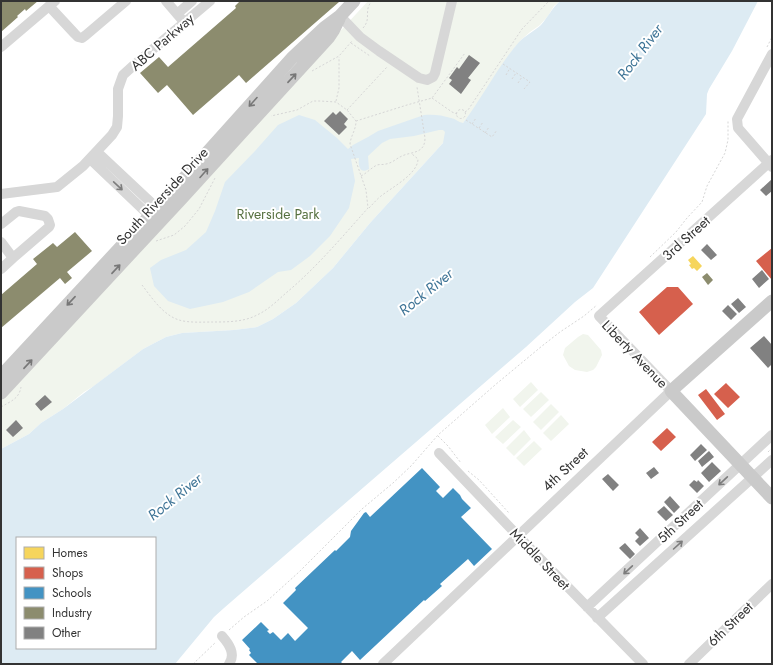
<svg xmlns="http://www.w3.org/2000/svg" width="773" height="665" font-family="Jost,sans-serif">
<style>
.green{fill:#f1f5ed}
.water{fill:#ddebf3;fill-rule:evenodd}
.homes{fill:#f6d55c}
.shops{fill:#d6604d}
.schools{fill:#4393c3}
.industry{fill:#8c8c6e}
.building{fill:#818181}
.lines{fill:none;stroke-linecap:round;stroke-linejoin:round}
.path{stroke:#d6d6d6;stroke-width:1;stroke-dasharray:2 2;stroke-linecap:butt}
.minor{stroke:#d7d7d7;stroke-width:10}
.major{stroke:#cacaca;stroke-width:13}
.oneway{stroke:#777}
.oneway2{stroke:#7d7d7d}
.labels{text-anchor:middle;stroke-width:4;stroke-linejoin:round;paint-order:stroke}
.street-label{font-size:14px;fill:#333;stroke:#fff}
.park-label{font-size:14px;fill:#56703f;stroke:#fff}
.water-label{font-size:15px;font-style:italic;fill:#3f7597;stroke:#fff}
</style>
<rect width="100%" height="100%" fill="#fff"/>
<path class="green" d="M368,1H560L554,6L548,16L540,25L530,32L521,40L512,51L476,106L463,123L443,143L370,223L333,268L296,303L273,319L257,327L234,330L182,333L166,337L143,349L94,386L84,392L63,409L41,423L29,434L1,449V399Z
M583,334L588,335L601,350L602,355L596,367L593,370L587,372L575,370L569,366L563,355L565,348L578,337Z
M531,382L538,390L520,407L513,399Z
M541,392L549,400L531,417L523,409Z
M551,404L559,412L541,430L533,422Z
M503,408L510,417L492,434L485,425Z
M561,415L569,424L551,441L543,433Z
M513,420L521,427L503,444L495,437Z
M524,430L531,439L514,456L506,448Z
M534,441L542,449L524,466L516,458Z"/>
<path class="water" d="M560,1H758L732,51L709,89L707,94L706,114L593,288L575,302L526,347L224,608L214,617L175,664H1V449L29,434L41,423L63,409L143,349L166,337L182,333L234,330L257,327L273,319L296,303L333,268L370,223L443,143L445,132L443,130H439L414,136L390,139L382,143L368,156L369,169C359,175 358,164 359,158L351,159L355,181L349,208L330,236L310,256L291,270L278,272L249,292L223,302L190,309L168,301L154,286L150,268L161,260L186,250L206,232L215,211L225,182L255,151L278,125L299,115L315,120L337,138L348,149L353,145L368,137L378,131L424,115C433,114 442,115 451,118C456,119 458,122 463,123C483,97 498,66 519,42C526,35 534,31 541,25C548,17 552,8 560,1ZM17,538H155V648H17Z"/>
<path class="homes" d="M693,256L702,266L697,271L694,268L692,269L689,265L691,264L688,260Z"/>
<path class="shops" d="M772,248V280L756,261Z
M667,287H678L693,304L659,335L639,312Z
M726,383L740,397L728,408L714,394Z
M706,389L725,414L717,420L698,395Z
M667,428L676,437L661,451L652,442Z"/>
<path class="schools" d="M422,468L440,487L436,491L443,498L453,488L460,495L462,499L471,508L461,517L492,549L474,566L468,559L440,584L442,586L425,601L424,600L360,660L352,651L341,662L342,663L341,664H258L249,655L251,653L249,650L250,649L242,640L261,622L269,630L267,631L270,634L273,632L281,640L288,633L295,641L308,628L283,603L296,590L295,588L335,550L336,551L350,537L351,531L364,513L366,512L370,517Z"/>
<path class="industry" d="M1,1H38L26,11L25,9L17,16L18,17L1,32Z
M240,1H338L339,2L246,83L239,75L193,115L167,85L158,93L140,73L159,57L168,67L236,8L235,6Z
M75,232L92,251L67,272L72,278L65,284L60,278L1,328V295L37,264L33,259L53,243L57,247Z
M707,273L713,280L708,285L702,277Z"/>
<path class="building" d="M469,55L480,63L468,78L471,80L461,94L449,84L452,80L449,78L457,67L459,69Z
M340,111L348,119L344,124L347,127L339,135L324,121L333,112L336,115Z
M772,179V191L766,196L760,190Z
M707,244L717,255L711,260L701,250Z
M762,270L769,279L759,288L752,279Z
M738,298L746,307L739,313L731,304Z
M728,305L737,314L731,320L722,311Z
M764,336L772,345V364L768,368L750,348Z
M45,395L52,402L41,411L35,404Z
M16,420L23,428L13,437L6,430Z
M701,444L707,450L695,461L690,455Z
M709,451L714,457L702,467L698,461Z
M712,462L721,471L709,482L701,473Z
M654,467L659,473L651,479L646,473Z
M608,474L619,485L613,491L602,479Z
M694,480L697,482L698,480L704,486L697,493L689,485Z
M670,496L680,507L674,513L664,502Z
M664,506L673,515L666,521L657,512Z
M640,528L649,538L640,546L635,541L639,537L635,533Z
M625,543L635,554L630,559L619,548Z"/>
<g class="lines">
<path class="path" d="M363,28C372,18 363,11 372,1
M351,43L370,56
M767,47L772,37
M503,64L530,82L524,89
M312,71L339,56L352,41
M506,75L510,68
M512,79L516,73
M518,83L522,77
M432,98L452,112L457,114
M336,101L339,88V57
M456.5 114a4.5 4.5 0 1 1 9 0a4.5 4.5 0 1 1-9 0Z
M347,110L387,67
M465,112L468,110L522,29L549,1
M466,120L492,137L497,130
M356,121L407,105L432,98L465,53
M472,124L476,118
M479,128L483,122
M485,133L489,127
M361,176C367,173 371,168 377,165C380,164 383,165 386,164C392,163 396,159 400,157C410,151 425,155 425,138L417,87
M369,208C373,204 376,200 381,196C391,188 418,174 418,159L412,154
M156,241L174,235L185,226L199,209L215,178
M650,257L676,232L687,218L702,202L707,186L725,153L728,140V121
M142,285C152,298 163,315 179,320C189,323 203,322 213,322C227,322 244,322 257,315C268,310 277,301 286,293C316,268 342,237 368,208L366,190L350,144C351,135 356,130 356,121L347,110L336,102L320,101H313L297,110L271,116
M1,407C11,401 19,399 21,387
M438,436L448,446L461,463
M768,452L772,448
M468,471L479,480L509,513
M229,630L244,617L267,601L299,572L362,509L393,483L411,466L438,435L495,385L542,346L560,332L584,316L597,305
M193,664L216,642"/>
<path class="minor" d="M166,1L184,22
M49,6L75,34L78,37L82,38L86,35L126,1
M177,14L192,1
M340,16L360,37L379,51L419,78L427,80L433,77L435,73L452,1
M1,47L55,1
M772,54L737,119L738,128L772,167
M97,152L161,212
M90,159L155,221
M1,194L57,187L83,166L112,135L117,127L118,116V89L123,75L134,65L210,1
M1,224L16,212L19,211L45,216L48,219L50,225L49,227L13,258
M1,242L13,258L1,269
M439,453L518,536L643,664
M587,607L772,435
M597,618L772,460
M222,636C229,644 236,654 229,664
M383,664L671,391L599,316L772,160
M689,664L772,584"/>
<path class="major" d="M772,301L671,391L772,498
M1,376L170,194L292,58L324,28L340,16L354,1
M1,393L182,198L329,37L333,31L339,19"/>
</g>
<defs><path id="oneway-shaft" d="M-6 0H5M1.5-3L5.5 0L1.5 3" fill="none" stroke-width="1.6" stroke-linecap="round" stroke-linejoin="round"/></defs>
<g class="oneway">
<use href="#oneway-shaft" transform="translate(292 78) rotate(-47)"/>
<use href="#oneway-shaft" transform="translate(253 102) rotate(132)"/>
<use href="#oneway-shaft" transform="translate(204 173) rotate(-48)"/>
<use href="#oneway-shaft" transform="translate(116 269) rotate(-47)"/>
<use href="#oneway-shaft" transform="translate(71 301) rotate(133)"/>
<use href="#oneway-shaft" transform="translate(28 364) rotate(-47)"/>
</g>
<g class="oneway2">
<use href="#oneway-shaft" transform="translate(118 186) rotate(43)"/>
<use href="#oneway-shaft" transform="translate(723 481) rotate(137)"/>
<use href="#oneway-shaft" transform="translate(678 545) rotate(-42)"/>
<use href="#oneway-shaft" transform="translate(628 570) rotate(137)"/>
</g>
<g class="labels">
<g class="street-label">
<text transform="translate(162 42) rotate(-41)" y="5">ABC Parkway</text>
<text transform="translate(162 196) rotate(-47)" y="5">South Riverside Drive</text>
<text transform="translate(686 238) rotate(-42)" y="5">3rd Street</text>
<text transform="translate(635 354) rotate(46)" y="5">Liberty Avenue</text>
<text transform="translate(565 469) rotate(-43)" y="5">4th Street</text>
<text transform="translate(680 521) rotate(-43)" y="5">5th Street</text>
<text transform="translate(540 559) rotate(46)" y="5">Middle Street</text>
<text transform="translate(730 624) rotate(-44)" y="5">6th Street</text>
</g>
<g class="park-label">
<text x="278" y="219">Riverside Park</text>
</g>
<g class="water-label">
<text transform="translate(640 52) rotate(-53)" y="5">Rock River</text>
<text transform="translate(426 292) rotate(-39)" y="5">Rock River</text>
<text transform="translate(175 497) rotate(-39)" y="5">Rock River</text>
</g>
</g>
<rect width="773" height="665" fill="none" stroke="#333333" stroke-width="4"/>
<rect x="16" y="537" width="140" height="112" fill="#ffffff" stroke="#adadad"/>
<rect x="24" y="547" width="20" height="12" fill="#f6d55c" stroke="#adadad"/>
<text x="52" y="557" font-size="12" fill="#333333">Homes</text>
<rect x="24" y="567" width="20" height="12" fill="#d6604d" stroke="#adadad"/>
<text x="52" y="577" font-size="12" fill="#333333">Shops</text>
<rect x="24" y="587" width="20" height="12" fill="#4393c3" stroke="#adadad"/>
<text x="52" y="597" font-size="12" fill="#333333">Schools</text>
<rect x="24" y="607" width="20" height="12" fill="#8c8c6e" stroke="#adadad"/>
<text x="52" y="617" font-size="12" fill="#333333">Industry</text>
<rect x="24" y="627" width="20" height="12" fill="#818181" stroke="#adadad"/>
<text x="52" y="637" font-size="12" fill="#333333">Other</text>
</svg>
